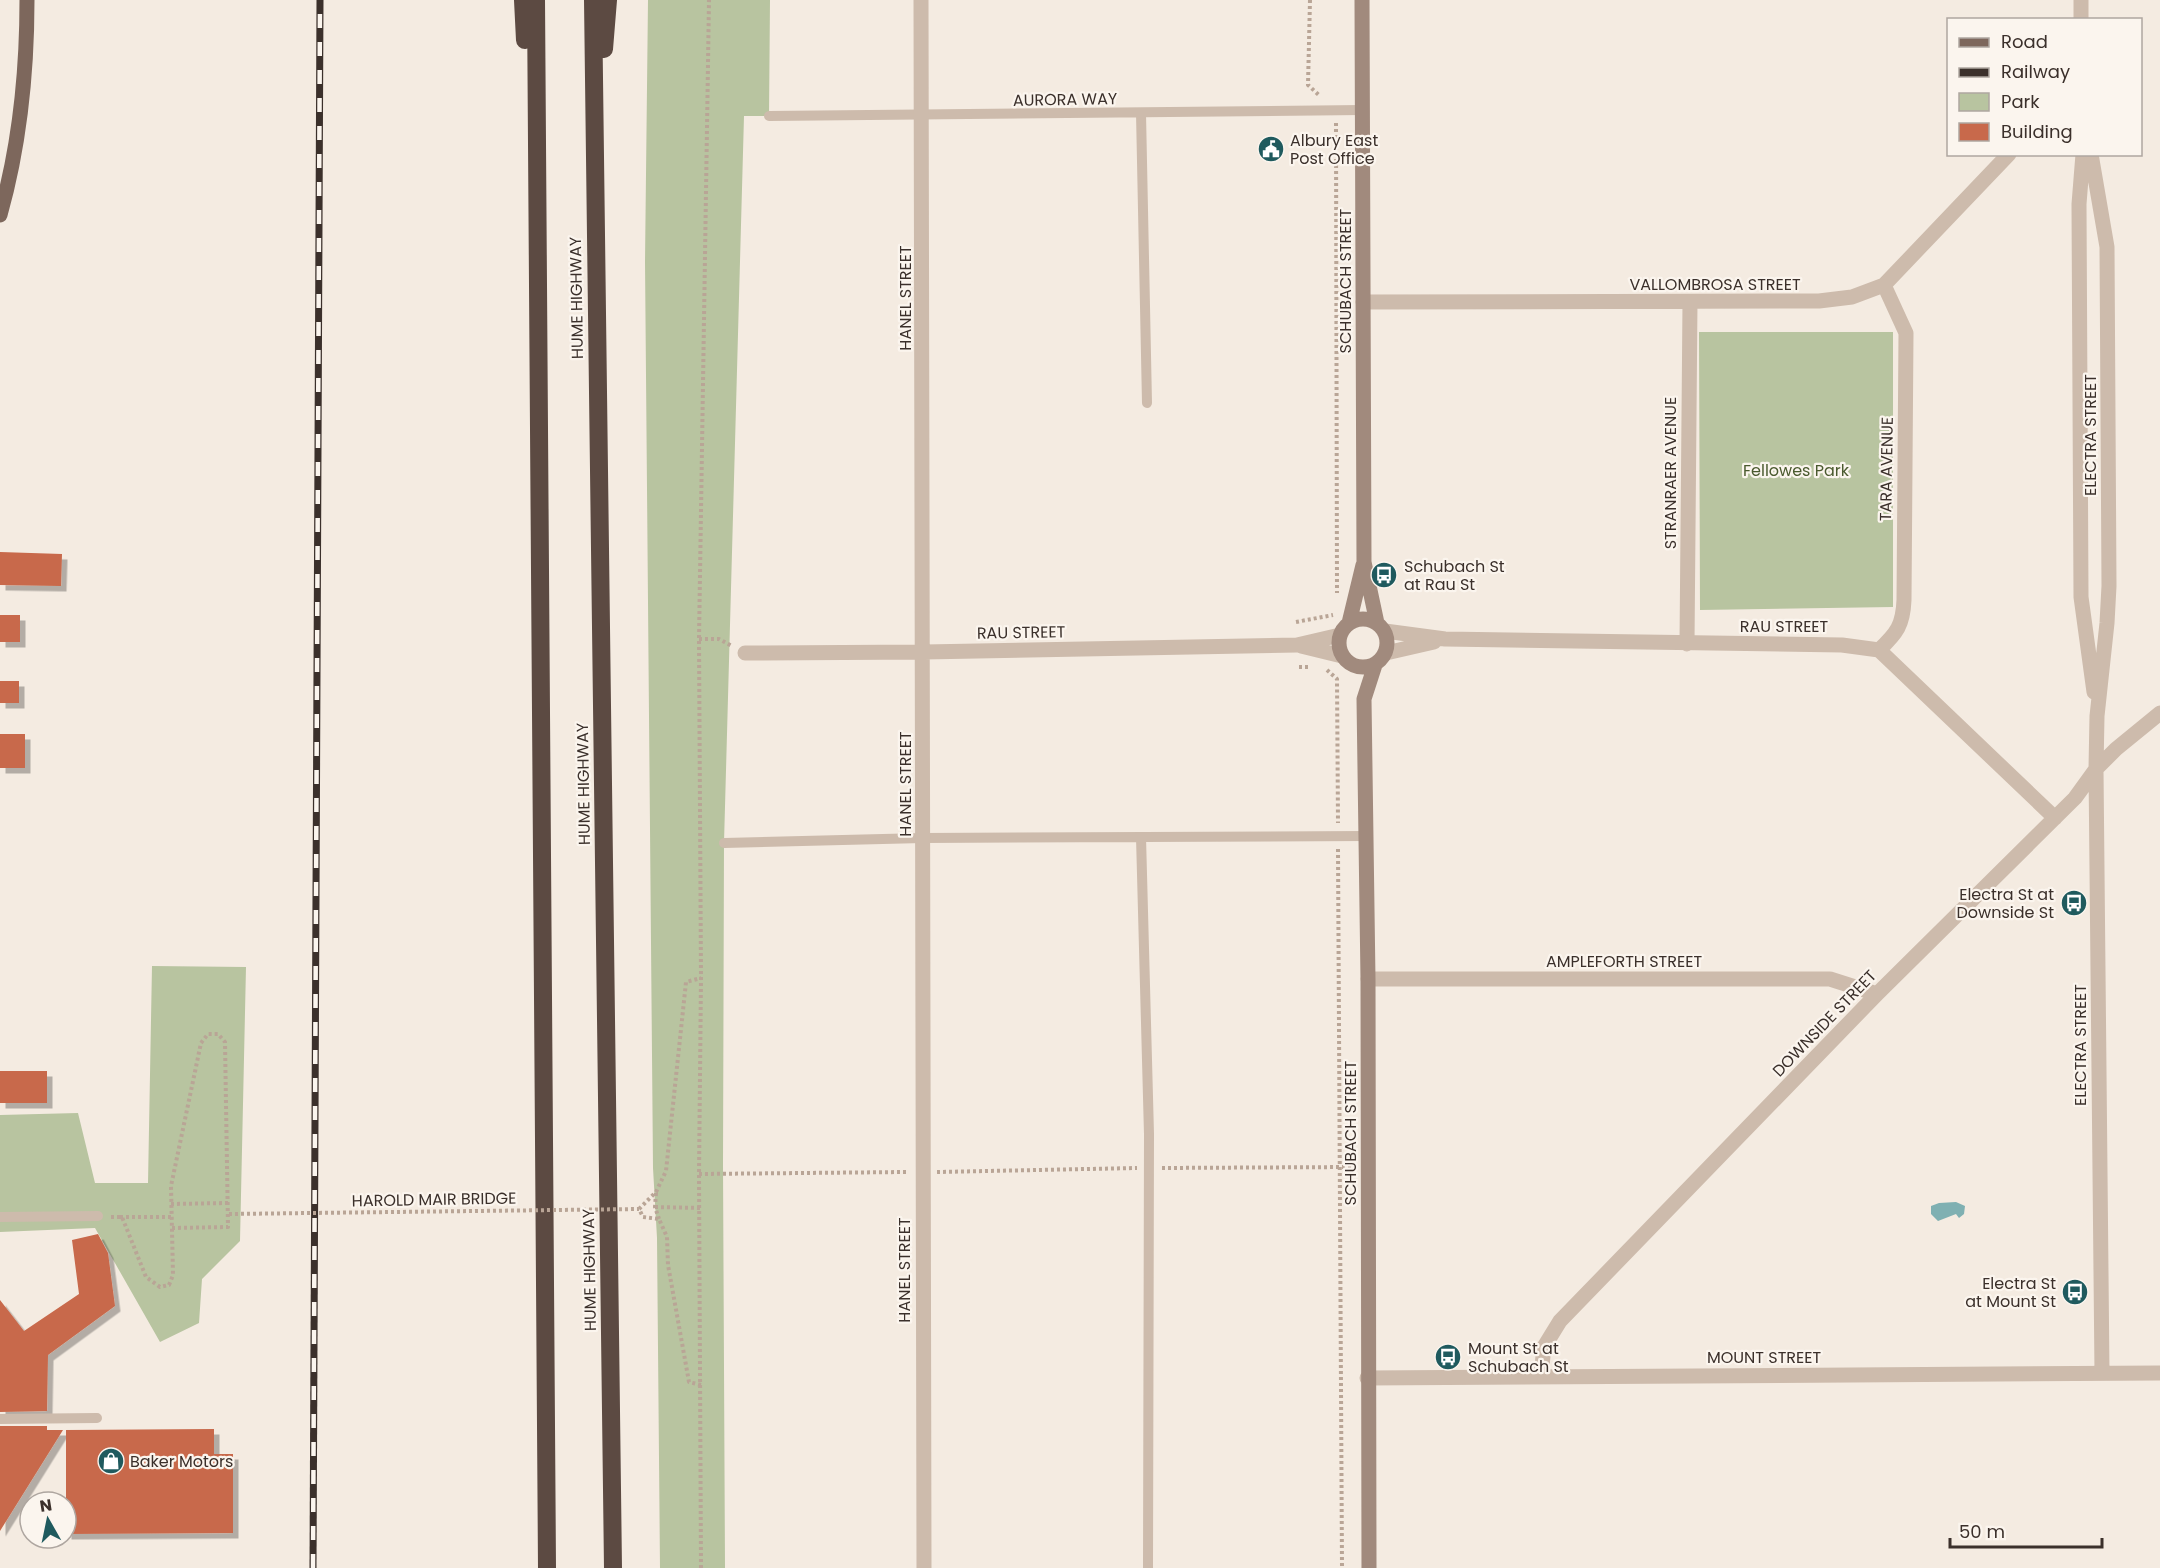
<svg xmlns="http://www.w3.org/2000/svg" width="2160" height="1568" font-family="Poppins,sans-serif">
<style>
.green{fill:#b8c4a0}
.water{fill:#7fb0b2}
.building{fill:#c8694b;filter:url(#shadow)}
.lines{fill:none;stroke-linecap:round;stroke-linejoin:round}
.path{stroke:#b9a596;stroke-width:4;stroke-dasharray:3 3;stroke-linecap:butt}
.lane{stroke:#cdbbac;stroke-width:10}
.street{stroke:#cdbbac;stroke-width:15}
.secondary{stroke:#a18a7d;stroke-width:15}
.primary{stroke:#7d675c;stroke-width:15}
.highway{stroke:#5c4a42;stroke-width:18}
.rail-casing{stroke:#3b302b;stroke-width:7}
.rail{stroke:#fbf5ee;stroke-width:4.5;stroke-dasharray:14;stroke-linecap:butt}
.path-bridge{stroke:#b9a596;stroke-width:4;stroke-dasharray:3 3;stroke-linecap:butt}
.labels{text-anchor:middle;stroke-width:4.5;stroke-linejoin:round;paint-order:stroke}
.street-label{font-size:16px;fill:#3b302b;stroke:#fbf5ee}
.poi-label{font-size:16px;fill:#3b302b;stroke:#fbf5ee;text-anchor:start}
.park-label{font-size:16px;fill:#4a5a2e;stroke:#fbf5ee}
</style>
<defs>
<filter id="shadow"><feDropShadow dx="5.5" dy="5.5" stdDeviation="0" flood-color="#0004"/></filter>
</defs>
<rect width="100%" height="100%" fill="#f4ebe1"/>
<path class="green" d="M648,0H770L769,116H744L724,843L723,1165L725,1568H660L657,1238L653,1168L645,262Z
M1699,332H1893V607L1700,610Z
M152,966L246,967L240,1241L202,1279L199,1323L160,1342L95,1228L0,1232V1115L78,1113L95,1183H148Z"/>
<path class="water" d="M1956,1202L1965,1206L1964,1214L1959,1218L1956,1214L1938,1221L1931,1214V1206L1939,1203Z"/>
<path class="building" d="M0,552L62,554L61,586L0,585Z
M0,615H20V642H0Z
M0,681H19V703H0Z
M0,734H25V768H0Z
M0,1071H47V1103H0Z
M98,1234L108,1253L115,1306L48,1355L47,1411L0,1412V1300L24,1331L79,1294L72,1240Z
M0,1426H47V1430H63L0,1531Z
M214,1429V1454H233V1533L66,1534V1430Z"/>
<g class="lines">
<path class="path" d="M1310,0L1308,85L1320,96
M1336,123L1337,593
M1296,622L1333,615
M699,639H719L732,646
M1299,667H1309
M1327,670L1337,679L1338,823
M1338,849L1342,1568
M1162,1168L1353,1167
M937,1172L1137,1168
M699,1174L906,1172
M656,1193L655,1207L659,1219
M171,1204L228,1203
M655,1207L700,1208
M111,1217H122L146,1277L160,1287L169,1285L173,1275L171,1186L201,1043L208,1034H218L225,1042L228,1227L172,1228
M120,1217H172
M701,1385L689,1382L668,1265L667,1237L659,1219L643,1217L639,1209L656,1192L666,1171L686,982L701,978
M701,1568L699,1174L701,978L699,639L709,0"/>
<path class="lane" d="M1141,113L1147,403
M769,116L1362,110
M1141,837L1149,1134L1148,1568
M724,843L923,838L1366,836
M0,1217L98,1216
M0,1419L97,1418"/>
<path class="street" d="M921,0C924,523 921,1045 924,1568
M2081,20V0
M2083,154L2079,204L2081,597L2094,692
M2091,154L2107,247L2109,586L2107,623L2097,716L2096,769L2102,1373
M1363,302L1819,301L1852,297L1884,285L2009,154
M1385,631L1445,639L1842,645L1879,650L2055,818
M1687,644L1690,302
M1301,646L1342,656
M1879,650C1897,633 1903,625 1904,600L1906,333L1884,285
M745,653L924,652L1297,645L1340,635
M1386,653L1434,642
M1368,979H1830L1877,994
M1541,1375L1544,1347L1560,1321L1877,994L2075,798L2096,769L2116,749L2160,713
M1367,1378L2160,1373"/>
<path class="secondary" d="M1362,0L1364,562L1377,623
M1339 643a24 24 0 1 1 48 0a24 24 0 1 1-48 0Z
M1349,623L1363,565
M1369,1568L1368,979L1364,699L1375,665"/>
<path class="primary" d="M0,215C20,144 27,73 27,0"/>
<path class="highway" d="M523,0L525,40
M536,0L547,1568
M593,0L613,1568
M604,49L608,0"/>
<defs>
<path id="rail" d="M313,1568L320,0"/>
</defs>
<use href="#rail" class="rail-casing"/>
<use href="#rail" class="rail"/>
<path class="path-bridge" d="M229,1214L639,1209"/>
</g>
<defs>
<symbol id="civic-disc" viewBox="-11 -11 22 22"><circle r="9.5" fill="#1f5a5e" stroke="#fbf5ee"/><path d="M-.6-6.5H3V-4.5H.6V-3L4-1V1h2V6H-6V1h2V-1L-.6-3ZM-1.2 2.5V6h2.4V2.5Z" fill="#fff"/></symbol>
<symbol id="bus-disc" viewBox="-11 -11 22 22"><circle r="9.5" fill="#1f5a5e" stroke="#fbf5ee"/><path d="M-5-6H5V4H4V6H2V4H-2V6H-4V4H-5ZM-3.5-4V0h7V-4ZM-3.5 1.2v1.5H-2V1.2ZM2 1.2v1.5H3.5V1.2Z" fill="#fff"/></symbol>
<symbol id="shop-disc" viewBox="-11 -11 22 22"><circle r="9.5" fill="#1f5a5e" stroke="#fbf5ee"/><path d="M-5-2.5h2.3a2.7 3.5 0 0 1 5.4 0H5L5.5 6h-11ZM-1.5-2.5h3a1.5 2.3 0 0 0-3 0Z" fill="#fff"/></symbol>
</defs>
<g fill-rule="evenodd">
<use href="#civic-disc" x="1256" y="134" width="30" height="30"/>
<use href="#bus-disc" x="1369" y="560" width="30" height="30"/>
<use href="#bus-disc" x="2059" y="888" width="30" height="30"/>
<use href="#bus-disc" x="2060" y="1277" width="30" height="30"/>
<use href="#bus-disc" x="1433" y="1342" width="30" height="30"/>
<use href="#shop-disc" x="96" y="1446" width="30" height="30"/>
</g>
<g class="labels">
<g class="street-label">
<text transform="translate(1065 99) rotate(-1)" y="6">AURORA WAY</text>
<text transform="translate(1345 281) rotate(-90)" y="6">SCHUBACH STREET</text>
<text x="1715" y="290">VALLOMBROSA STREET</text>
<text transform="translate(576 298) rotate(-91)" y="6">HUME HIGHWAY</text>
<text transform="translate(905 298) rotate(-90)" y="6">HANEL STREET</text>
<text transform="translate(2090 435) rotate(-90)" y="6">ELECTRA STREET</text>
<text transform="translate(1886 469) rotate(-89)" y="6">TARA AVENUE</text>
<text transform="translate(1670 473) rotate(-90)" y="6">STRANRAER AVENUE</text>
<text x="1784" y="632">RAU STREET</text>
<text transform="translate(1021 632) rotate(-1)" y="6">RAU STREET</text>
<text transform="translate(583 784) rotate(-91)" y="6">HUME HIGHWAY</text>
<text transform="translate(905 784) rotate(-90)" y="6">HANEL STREET</text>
<text x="1624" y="967">AMPLEFORTH STREET</text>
<text transform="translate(1824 1023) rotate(-46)" y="6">DOWNSIDE STREET</text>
<text transform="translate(2080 1045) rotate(-90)" y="6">ELECTRA STREET</text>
<text transform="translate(1350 1133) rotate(-90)" y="6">SCHUBACH STREET</text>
<text transform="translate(434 1199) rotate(-1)" y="6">HAROLD MAIR BRIDGE</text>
<text transform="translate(589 1270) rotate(-91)" y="6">HUME HIGHWAY</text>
<text transform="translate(904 1270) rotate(-90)" y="6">HANEL STREET</text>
<text x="1764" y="1363">MOUNT STREET</text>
</g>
<g class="poi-label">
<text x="1290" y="146">Albury East<tspan x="1290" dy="18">Post Office</tspan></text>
<text x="1404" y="572">Schubach St<tspan x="1404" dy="18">at Rau St</tspan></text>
<text x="2054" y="900" text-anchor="end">Electra St at<tspan x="2054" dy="18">Downside St</tspan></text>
<text x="2056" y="1289" text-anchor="end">Electra St<tspan x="2056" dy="18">at Mount St</tspan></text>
<text x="1468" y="1354">Mount St at<tspan x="1468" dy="18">Schubach St</tspan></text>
<text x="130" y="1467">Baker Motors</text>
</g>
<g class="park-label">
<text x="1796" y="476">Fellowes Park</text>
</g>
</g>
<rect x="1947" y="18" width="195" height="138" fill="#fbf5ee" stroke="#aea6a0" stroke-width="1.5"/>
<rect x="1959" y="38" width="30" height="9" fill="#7d675c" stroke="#aea6a0" stroke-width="1.5"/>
<text x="2001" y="48" font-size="18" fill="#3b302b">Road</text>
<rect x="1959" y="68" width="30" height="9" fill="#3b302b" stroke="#aea6a0" stroke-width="1.5"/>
<text x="2001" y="78" font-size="18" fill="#3b302b">Railway</text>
<rect x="1959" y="93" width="30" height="18" fill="#b8c4a0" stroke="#aea6a0" stroke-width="1.5"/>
<text x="2001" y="108" font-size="18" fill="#3b302b">Park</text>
<rect x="1959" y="123" width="30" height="18" fill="#c8694b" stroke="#aea6a0" stroke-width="1.5"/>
<text x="2001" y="138" font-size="18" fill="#3b302b">Building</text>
<g transform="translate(48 1520) rotate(351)"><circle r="28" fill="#fbf5ee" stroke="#aea6a0" stroke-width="1.5"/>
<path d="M0-4.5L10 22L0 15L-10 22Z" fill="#1f5a5e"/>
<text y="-9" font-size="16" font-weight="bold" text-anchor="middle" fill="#3b302b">N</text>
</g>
<path d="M1950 1538v9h152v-9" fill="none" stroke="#3b302b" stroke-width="3"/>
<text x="1959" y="1538" font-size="18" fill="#3b302b" stroke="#fbf5ee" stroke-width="4.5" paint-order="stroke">50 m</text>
</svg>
